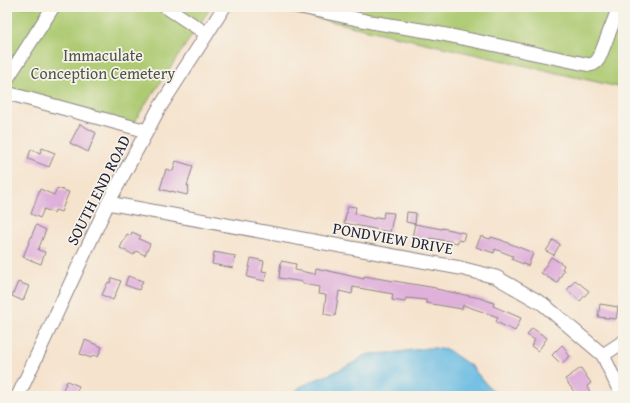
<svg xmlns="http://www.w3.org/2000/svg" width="630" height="403" font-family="'Gentium Book Plus',serif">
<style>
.green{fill:#aecb73;stroke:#687657}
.water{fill:#66bae2;stroke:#446e8e}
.building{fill:#dfb0da}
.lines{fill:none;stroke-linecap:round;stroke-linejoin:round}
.minor-casing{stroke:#8c8284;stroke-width:15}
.minor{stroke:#fff;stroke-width:13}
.labels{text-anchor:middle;stroke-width:3.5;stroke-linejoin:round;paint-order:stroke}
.park-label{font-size:16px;fill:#4c554c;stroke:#f7f3e8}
.street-label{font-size:16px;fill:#22223b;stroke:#f7f3e8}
</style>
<rect width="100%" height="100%" fill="#f7f3e8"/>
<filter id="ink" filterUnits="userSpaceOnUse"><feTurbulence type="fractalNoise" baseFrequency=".025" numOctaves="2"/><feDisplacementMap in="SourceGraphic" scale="8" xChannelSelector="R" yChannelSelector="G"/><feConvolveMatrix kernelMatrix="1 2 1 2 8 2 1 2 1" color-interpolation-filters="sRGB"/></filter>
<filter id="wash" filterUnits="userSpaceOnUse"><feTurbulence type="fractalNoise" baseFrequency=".012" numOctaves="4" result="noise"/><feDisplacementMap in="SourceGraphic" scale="16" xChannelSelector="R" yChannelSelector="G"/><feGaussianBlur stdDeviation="0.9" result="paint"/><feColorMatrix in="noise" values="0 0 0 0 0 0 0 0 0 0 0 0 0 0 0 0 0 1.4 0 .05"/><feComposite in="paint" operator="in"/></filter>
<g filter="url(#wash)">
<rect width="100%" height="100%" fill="#f5e3cd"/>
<path class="green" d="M7,7H211L129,129L7,98Z
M267,7H623V88Z"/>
<path class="water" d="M428,348H435L448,350L471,366L486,384L499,396H290L300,387L317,379L331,374L357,361L363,356L370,354L392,353Z"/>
<g id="blocks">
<path class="building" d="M80,124L96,133L88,152L70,143Z
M42,148L55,153L49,167L28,159L31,149L40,153Z
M176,161L193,166L187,186H189L187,195L171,191V192L160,189L166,169L173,171Z
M57,188L69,192L61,212L55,210L54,213L44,209L40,218L31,214L40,189L54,195Z
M348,206L356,207L355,214L375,219L376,217L383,218L384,212L394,213L390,232L344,223Z
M407,212L416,213L415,224L406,222Z
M415,224L442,229V228L465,233L463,241L458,240V243L430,238L429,240L412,237Z
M36,225L46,230L38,250L45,252L41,264L23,257Z
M132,232L141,236L139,239L150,244L145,255L136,251L134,255L120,248L127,234L131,236Z
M481,236L490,239L491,237L501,240L533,253L528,266L511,259L513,256L495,249L494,253L476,247Z
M553,240L560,244L554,255L546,251Z
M214,252L235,256L233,268L212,264Z
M551,257L564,265L562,269L564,270L557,283L541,273Z
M251,258L264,261L262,271L267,272L265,281L247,277Z
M281,261L296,264L295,270L315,274L316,268L364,279V276L436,288V289L480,298L494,303L493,306L521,318L515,331L496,322L498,317L463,305L462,309L426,303V300L406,298L405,302L392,300L393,294L353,287L352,294L339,291L335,316L324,314L326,295L318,294L319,287L303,284V282L279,278Z
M128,276L143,281L139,290L125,285Z
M112,278L121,281L113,300L102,295L108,282L110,283Z
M575,280L589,291L580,301L567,290Z
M18,282L29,286L23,301L12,296Z
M600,304L618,307L616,319L598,317Z
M532,328L547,338L538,351L531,346L535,340L527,335Z
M85,340L102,347L98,357L93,355L91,358L80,354Z
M562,345L568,352L566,353L570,356L561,364L552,355Z
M581,368L591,383L587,386L592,396H577L565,379Z
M67,381L79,386L75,396H60Z"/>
</g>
</g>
<g filter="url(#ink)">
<use href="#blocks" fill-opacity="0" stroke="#8c8284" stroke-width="1"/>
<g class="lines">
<defs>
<path id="minor" d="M166,7L207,34
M301,7L371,22L427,31L491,44L590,65C595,64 598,61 600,56L619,7
M7,79L53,7
M7,93L147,131
M108,203L460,268L496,277L543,304L603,355L622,396
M603,355L623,342
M18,396L108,203L147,131L158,110L207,34L224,7"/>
</defs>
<use href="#minor" class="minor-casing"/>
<use href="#minor" class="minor"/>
</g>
</g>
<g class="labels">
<g class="park-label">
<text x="103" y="61">Immaculate<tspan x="103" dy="18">Conception Cemetery</tspan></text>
</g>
<g class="street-label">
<text transform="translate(98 190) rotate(-63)" y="6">SOUTH END ROAD</text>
<text transform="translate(393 238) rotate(10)" y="6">PONDVIEW DRIVE</text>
</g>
</g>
<rect width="630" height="403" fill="none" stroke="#f7f3e8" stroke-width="24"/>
</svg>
